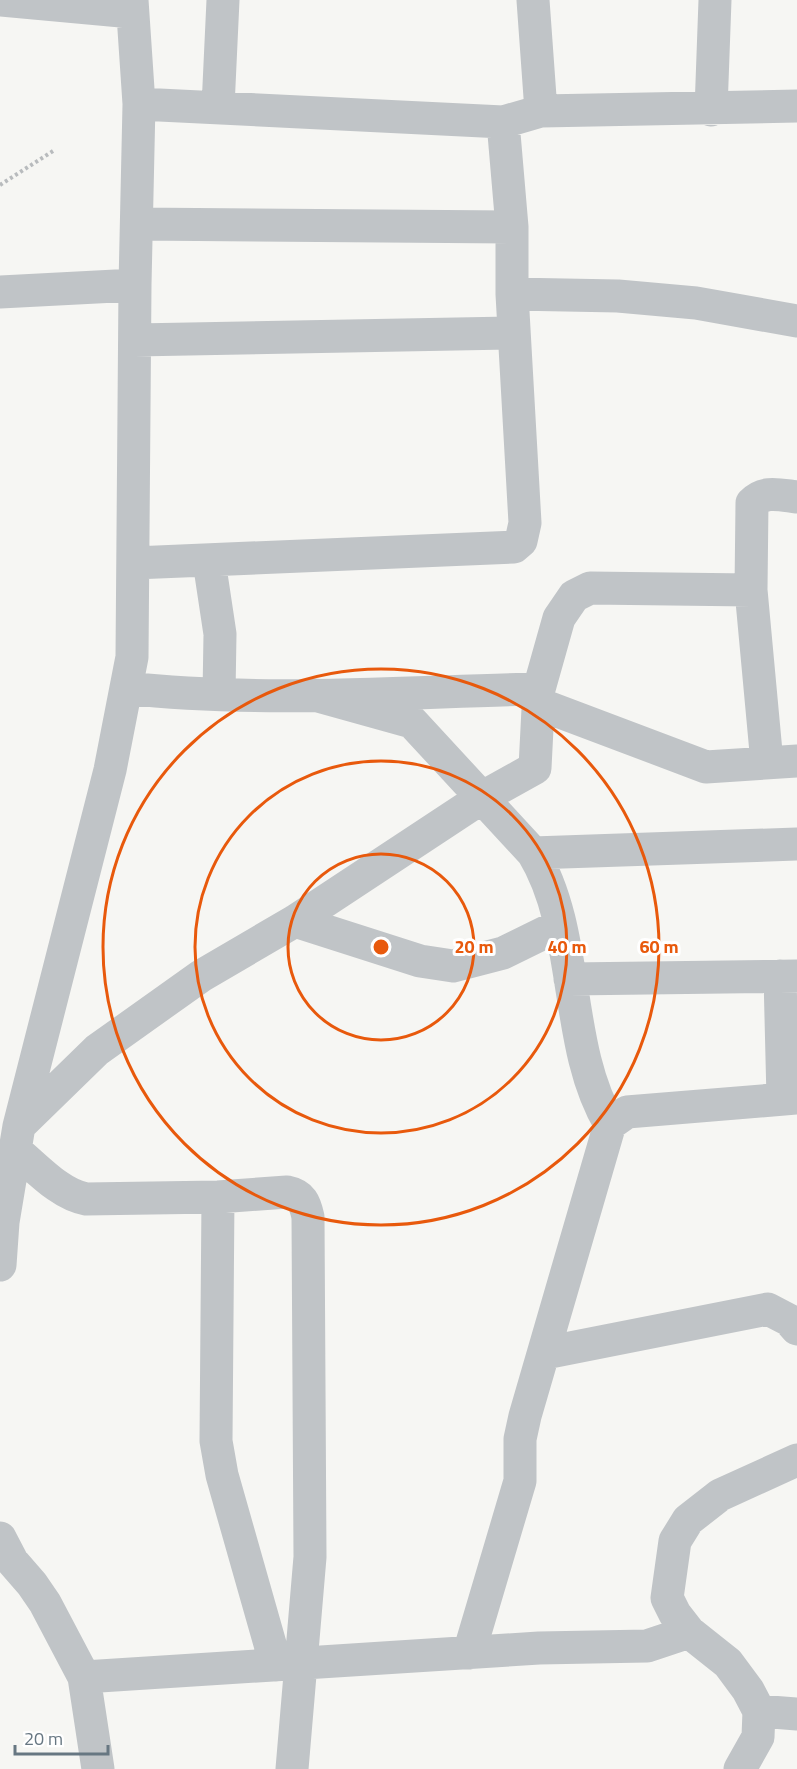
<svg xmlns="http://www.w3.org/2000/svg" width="797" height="1769" font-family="'Titillium Web',sans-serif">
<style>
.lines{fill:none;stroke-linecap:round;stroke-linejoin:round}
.path{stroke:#b8bbbd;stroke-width:4;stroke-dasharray:3 3;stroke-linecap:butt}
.minor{stroke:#c0c4c7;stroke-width:33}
.ring{fill:none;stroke:#e8590c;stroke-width:3}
.centre{fill:#e8590c;stroke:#fff;stroke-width:3}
.ring-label{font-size:18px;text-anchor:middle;font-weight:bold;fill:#e8590c;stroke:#fff;stroke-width:6;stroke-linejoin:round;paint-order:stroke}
</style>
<rect width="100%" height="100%" fill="#f6f6f3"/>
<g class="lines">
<path class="path" d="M0,185L53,151"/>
<path class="minor" d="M0,0L132,12
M533,0L541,111
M139,104L503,122L541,111L797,106
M218,107L223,0
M711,110L715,0
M137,224L512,227
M0,292L135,285
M512,294L618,296L696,303L797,321
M135,340L514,333
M209,561L220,634L219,694
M134,563L514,547L521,541L525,523L512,294V227L503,122
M126,688C262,703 402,692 539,689
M315,695L412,722L533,853C581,932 563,1046 610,1124
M539,704L706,767L797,761
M767,763L751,590L752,503C764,490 780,495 797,497
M533,853L797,844
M295,921L420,961L453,966L503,953L560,925
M780,976L783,1099
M570,979L797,976
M19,1126L97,1050L201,976L295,921L483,797L535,768L539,689L559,618L574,596L590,588L751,590
M15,1150C36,1167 59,1194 86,1199L218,1197L287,1192C302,1195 305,1203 308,1217L310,1557L292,1769
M218,1197L216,1441L222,1475L276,1665
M0,1265L3,1222L19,1126L110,770L132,657L135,285L139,104L132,0
M545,1353L768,1309L789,1320L797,1329
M0,1538L12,1561L32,1584L45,1603L84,1677L98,1769
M469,1653L520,1481V1439L525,1416L610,1124L627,1112L797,1098
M84,1677L539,1648L647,1646L689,1632
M759,1711L797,1714
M740,1769L758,1737L759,1711L748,1690L728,1663L689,1632L675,1614L667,1598L675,1541L688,1520L720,1495L797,1460"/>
</g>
<g class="ring">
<circle cx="381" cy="947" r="93"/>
<circle cx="381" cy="947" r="186"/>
<circle cx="381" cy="947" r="278"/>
</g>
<circle cx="381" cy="947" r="9" class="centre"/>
<g class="ring-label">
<text x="474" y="953">20 m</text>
<text x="567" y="953">40 m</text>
<text x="659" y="953">60 m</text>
</g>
<path d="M15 1745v9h93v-9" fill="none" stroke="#677782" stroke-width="3"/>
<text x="24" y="1745" font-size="18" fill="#677782" stroke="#ffffff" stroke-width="4.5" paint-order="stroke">20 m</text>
</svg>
